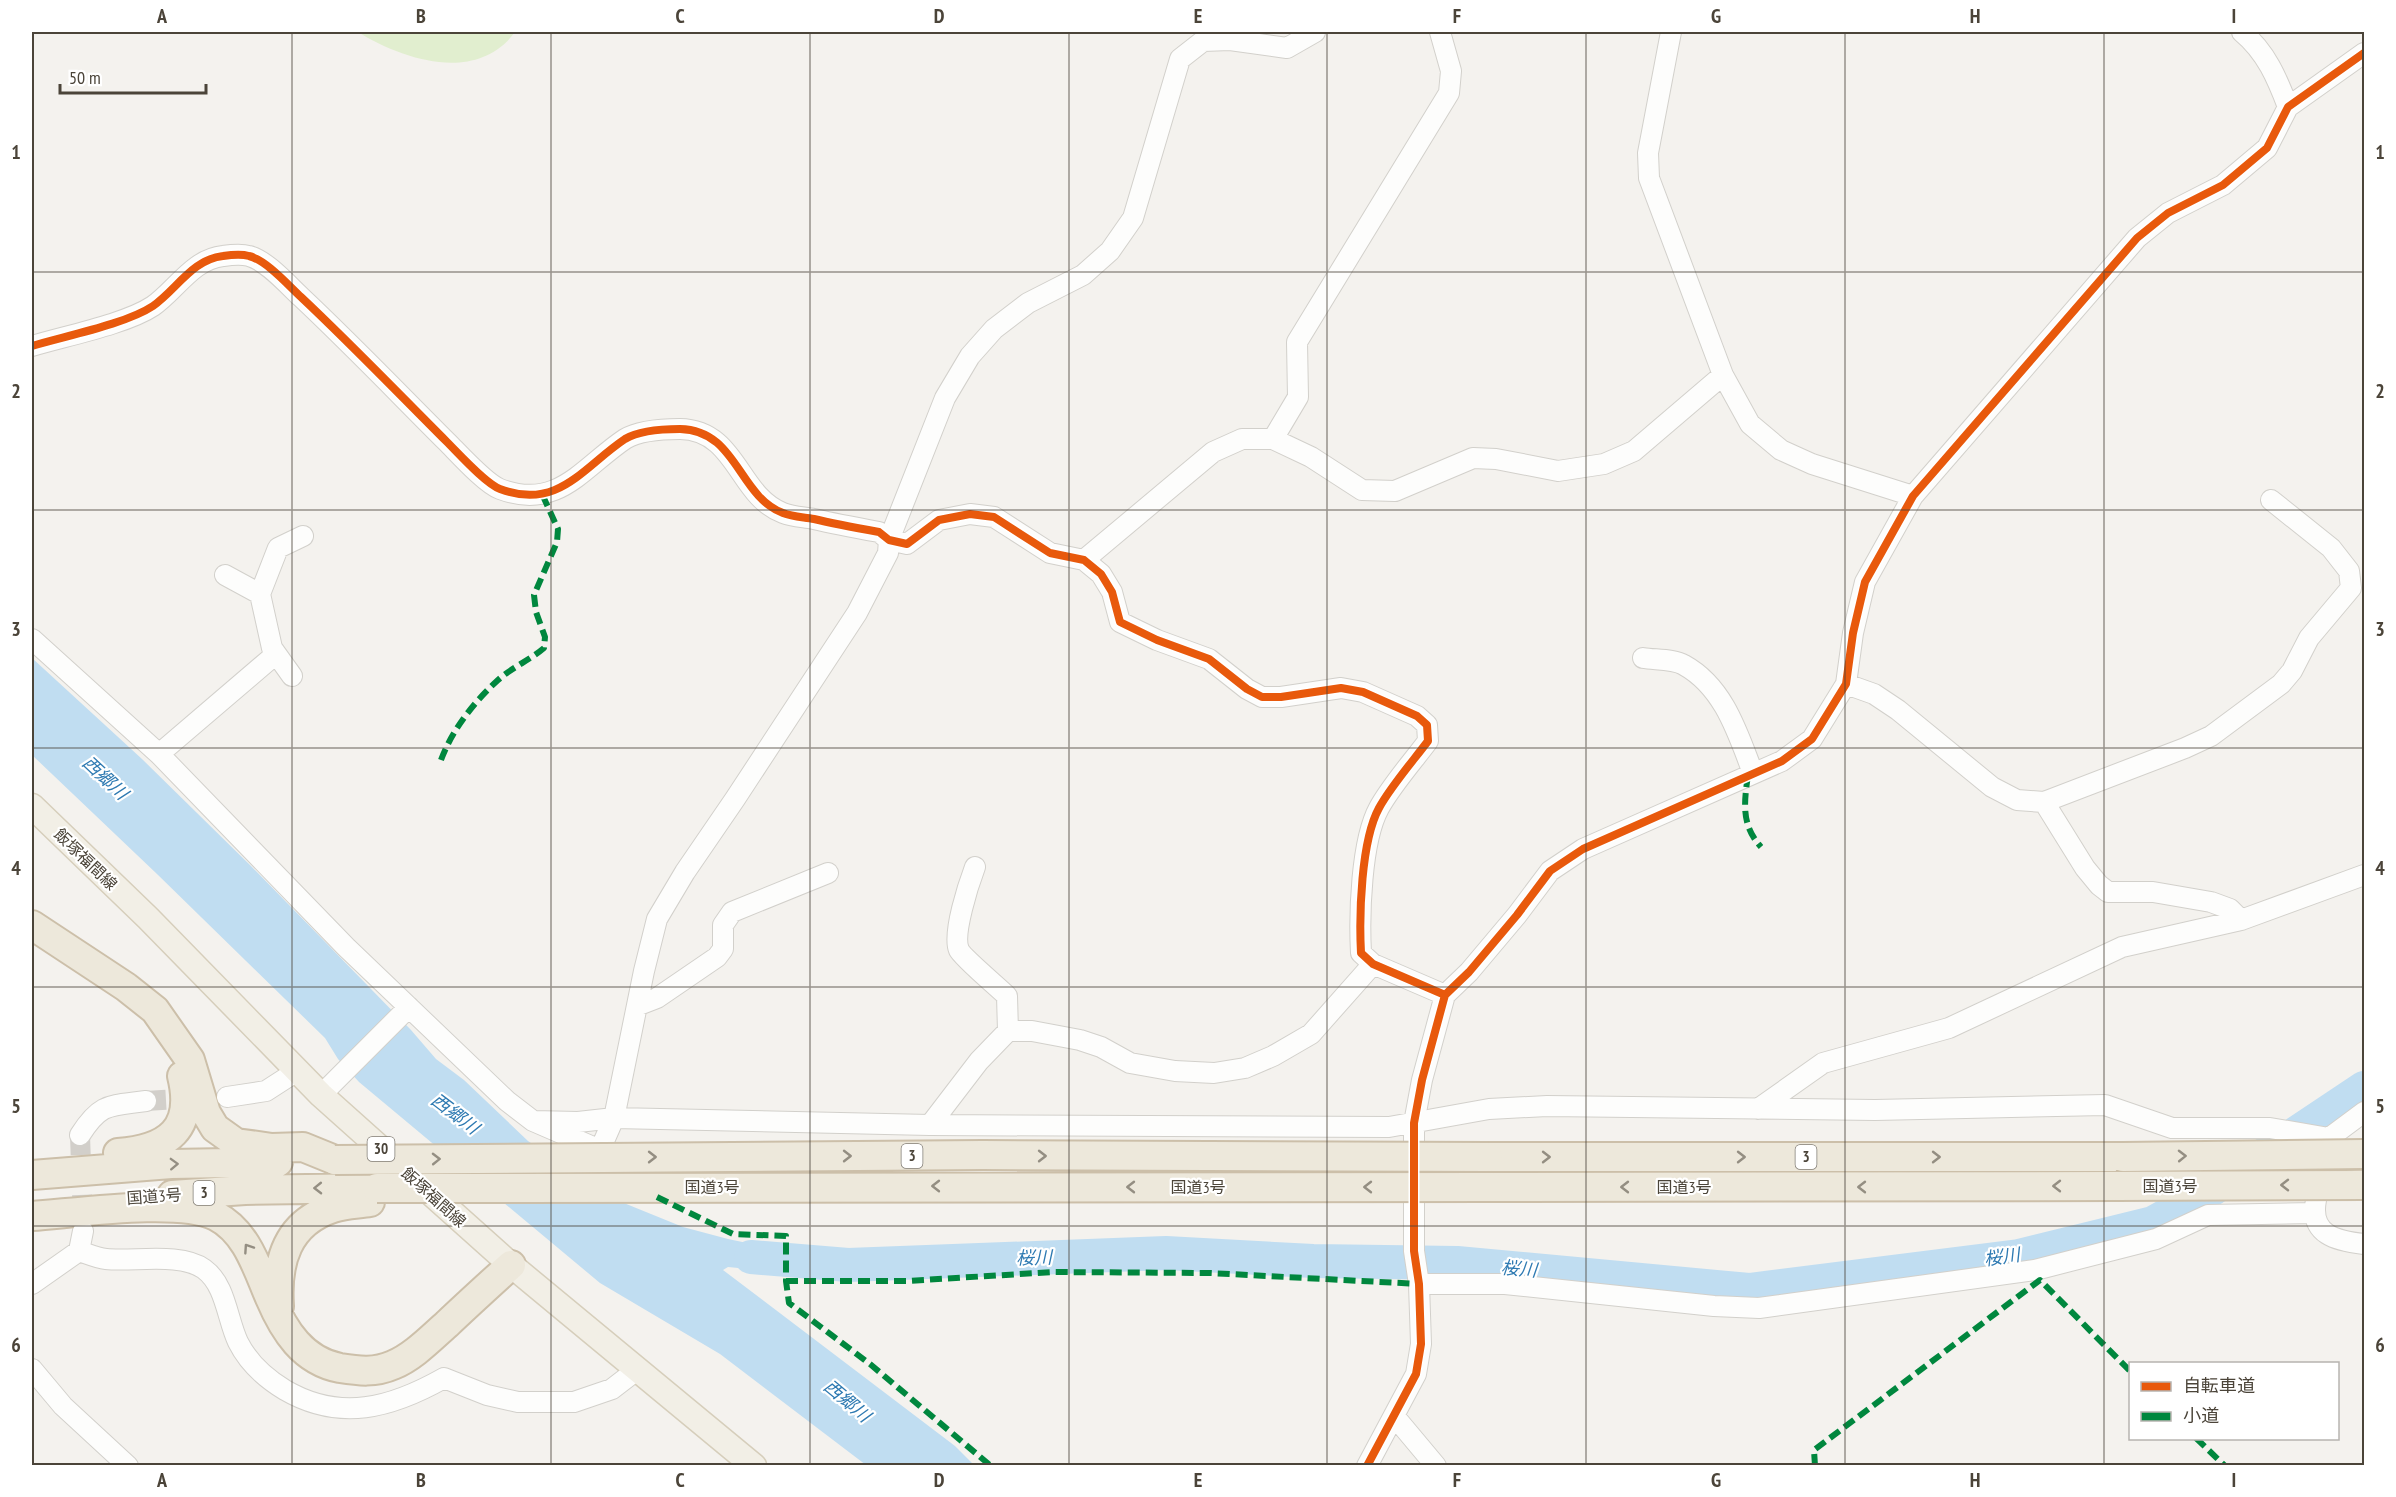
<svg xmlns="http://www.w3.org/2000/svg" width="2396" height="1497" font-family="'PT Sans Narrow','Noto Sans JP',sans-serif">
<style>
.green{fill:#e1eecf}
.water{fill:#c0ddf1}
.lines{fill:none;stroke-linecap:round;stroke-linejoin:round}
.river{stroke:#c0ddf1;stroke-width:34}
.minor-tunnel{stroke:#d2cfca;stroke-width:20;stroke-dasharray:20 10;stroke-linecap:butt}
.minor-casing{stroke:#d2d0cb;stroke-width:22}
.major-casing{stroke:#d6cebb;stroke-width:27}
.highway-casing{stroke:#ccbfa9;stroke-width:32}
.minor{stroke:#fdfdfc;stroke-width:20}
.major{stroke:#f2efe6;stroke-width:24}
.highway{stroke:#ede8db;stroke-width:28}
.highway-bridge-casing{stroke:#ccbfa9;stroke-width:32;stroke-linecap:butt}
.highway-bridge{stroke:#ede8db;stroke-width:28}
.quiet{stroke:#00873e;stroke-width:6;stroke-dasharray:12 6;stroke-linecap:butt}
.cycleway-casing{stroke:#fff;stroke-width:11}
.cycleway{stroke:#e8590c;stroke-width:8}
.oneway{stroke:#948e82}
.grid{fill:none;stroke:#4b4439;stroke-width:1.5;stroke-opacity:0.55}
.labels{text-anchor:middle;stroke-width:4.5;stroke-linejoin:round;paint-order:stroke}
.shield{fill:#fff;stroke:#817c74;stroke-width:1.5}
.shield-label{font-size:15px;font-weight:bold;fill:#4b4439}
.street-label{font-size:16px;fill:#4b4439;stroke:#fff}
.water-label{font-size:18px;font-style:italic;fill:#2e7ab2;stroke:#fff}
.neatline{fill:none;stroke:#4b4439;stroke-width:2}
.grid-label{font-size:20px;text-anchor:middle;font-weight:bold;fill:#4b4439}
</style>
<rect width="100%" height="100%" fill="#f4f2ee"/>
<path class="green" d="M358,32H515C477,84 403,60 358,32Z"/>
<path class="water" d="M32,658L142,759L250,865L411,1030L436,1059L464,1080L528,1141L614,1199L683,1227L728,1239L767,1247L797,1248L799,1274L728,1267L723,1270L955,1446L974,1465H866L720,1354L600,1283L359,1082L338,1059L325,1038L157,874L32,755Z"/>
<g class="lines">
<path class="river" d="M751,1257L848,1265L1166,1253L1313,1261L1457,1263L1749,1290L2019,1256L2153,1223L2202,1196L2364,1088"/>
<path class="minor-tunnel" d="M146,1101L198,1098
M80,1135L83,1222"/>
<defs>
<path id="minor" d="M1671,32L1648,153L1649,178L1723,375L1750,424L1781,450L1812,464L1913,496
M2242,32C2266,52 2277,78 2288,107
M32,346C65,336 126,324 153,306C176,290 193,259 223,256C230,255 242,254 249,256C266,260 288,285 301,297C351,344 398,393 447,442C459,454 486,484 500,489C558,511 583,467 625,439C640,430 663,429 680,429C737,430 738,496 783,513C793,517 804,517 814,519C835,524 857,528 879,532L889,540L907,544L939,520L970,514L994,517L1050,553L1084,560L1101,574L1112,592L1120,622L1157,640L1209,659L1247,689L1262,697H1281L1341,688L1363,692L1417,716L1427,725L1428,741C1413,761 1391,786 1379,808C1361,841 1359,915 1361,953L1373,964L1445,995
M1273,439L1298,397L1297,342L1449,93L1451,71L1440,32
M1084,560L1213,452L1242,439H1273L1311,457L1362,490L1395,491L1473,458L1496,459L1558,471L1604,464L1634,451L1723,375
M225,575L260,594
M32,639L159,754L346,947L507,1101L533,1121L600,1150L616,1172L640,1186
M1643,658C1655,660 1674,659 1684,665C1724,687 1738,734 1753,773
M292,676L272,648L260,594L278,548L303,536
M1846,684L1874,694L1898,710L1992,787L2017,800L2044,802L2185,748L2211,736L2281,684L2292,671L2309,638L2351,588L2349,571L2331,548L2271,500
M159,754L276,654
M2044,802L2085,868L2099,885L2108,892H2153L2211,902L2230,909L2241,920
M975,867C969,883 952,934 959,950C963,958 998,987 1007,996L1008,1031
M639,1005L657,998L717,957L723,949V925L732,912L828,873
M321,1095L409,1007
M227,1097L266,1091L297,1071
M1758,1109L1823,1063L1949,1028L2122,947L2241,920L2364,875
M533,1121L578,1122L614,1118L930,1125L1389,1127L1489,1109L1547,1106L1875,1110L2105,1105L2172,1128H2270L2329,1138
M930,1125L979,1061L1008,1031H1032L1080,1040L1101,1047L1130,1063L1175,1071L1214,1073L1245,1068L1273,1056L1311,1034L1373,964
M80,1135C101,1102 110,1106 146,1101
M600,1150L614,1118L644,971L657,919L685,872L735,799L857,613L888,553L889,540L945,398L970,356L994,329L1028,303L1083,275L1110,251L1133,218L1180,59L1203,41L1230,40L1287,48L1315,32
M2326,1151L2329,1138L2364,1112
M2316,1200C2309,1235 2337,1241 2364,1244
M79,1251C88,1254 97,1258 106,1259C133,1262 181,1252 204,1269C226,1285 227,1319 238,1342C249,1364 265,1378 285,1390C340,1422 391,1408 444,1378L487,1395L518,1402H574L612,1389L638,1369
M32,1284L79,1251L83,1231
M1419,1284H1505L1714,1306L1759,1308L2035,1270L2156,1239L2208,1215L2313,1213
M32,1369L63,1406L128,1466
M1395,1417L1436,1466
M1367,1466L1416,1374L1421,1344L1419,1284L1414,1251V1123L1422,1080L1445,995L1469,972L1517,915L1550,871L1583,849L1782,761L1812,739L1846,684L1853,633L1865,582L1913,496L2137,238L2168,213L2223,185L2267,148L2288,107L2364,53"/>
<path id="major" d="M32,806L148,918L321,1095L511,1265L754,1466"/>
<path id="highway" d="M32,925L126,987L155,1010L190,1060L206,1113L215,1128L236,1143L272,1148L303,1147L335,1160
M118,1153C168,1149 195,1129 182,1076
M1488,1157H2123
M32,1175L171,1164L278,1162
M1490,1187L2116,1186
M172,1195L245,1190L377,1188
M32,1216C76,1213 178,1198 216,1216C247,1232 257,1268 270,1298C284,1331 303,1361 340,1368C359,1371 375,1373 393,1365C413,1357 431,1338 447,1324C468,1304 489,1285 511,1265
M279,1306C276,1262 287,1223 333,1208C345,1204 358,1204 370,1202"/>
</defs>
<use href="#minor" class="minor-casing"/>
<use href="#major" class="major-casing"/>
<use href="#highway" class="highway-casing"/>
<use href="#minor" class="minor"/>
<use href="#major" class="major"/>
<use href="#highway" class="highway"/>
<defs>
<path id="highway-bridge" d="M2123,1157L2364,1154
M335,1160L983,1155L1488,1157
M2116,1186L2364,1185
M377,1188L1490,1187"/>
</defs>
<use href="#highway-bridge" class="highway-bridge-casing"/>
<use href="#highway-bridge" class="highway-bridge"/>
<path class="quiet" d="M441,760C452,730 474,702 498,680C511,668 530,660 544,648L545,637L536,612L534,595L557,542L558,529L542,494
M1748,775C1744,803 1741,825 1761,847
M657,1197L733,1234L786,1236V1281L789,1303L870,1364L991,1466
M786,1281H906L1054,1272L1210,1273L1419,1284
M2196,1438L2225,1466
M1815,1466L1814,1450L2040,1280L2130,1371"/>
<defs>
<path id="cycleway" d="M32,346C65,336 126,324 153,306C176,290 193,259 223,256C230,255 242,254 249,256C266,260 288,285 301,297C351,344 398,393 447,442C459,454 486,484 500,489C558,511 583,467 625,439C640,430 663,429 680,429C737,430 738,496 783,513C793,517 804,517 814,519C835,524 857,528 879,532L889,540L907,544L939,520L970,514L994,517L1050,553L1084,560L1101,574L1112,592L1120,622L1157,640L1209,659L1247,689L1262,697H1281L1341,688L1363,692L1417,716L1427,725L1428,741C1413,761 1391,786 1379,808C1361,841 1359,915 1361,953L1373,964L1445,995
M1367,1466L1416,1374L1421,1344L1419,1284L1414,1251V1123L1422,1080L1445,995L1469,972L1517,915L1550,871L1583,849L1782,761L1812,739L1846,684L1853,633L1865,582L1913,496L2137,238L2168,213L2223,185L2267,148L2288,107L2364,53"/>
</defs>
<use href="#cycleway" class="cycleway-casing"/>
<use href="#cycleway" class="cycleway"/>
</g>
<defs><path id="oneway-chevron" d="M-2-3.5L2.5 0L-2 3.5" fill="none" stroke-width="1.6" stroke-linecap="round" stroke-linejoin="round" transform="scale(1.5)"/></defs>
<g class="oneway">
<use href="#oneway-chevron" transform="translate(847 1156)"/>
<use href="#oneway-chevron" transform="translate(1042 1156)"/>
<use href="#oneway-chevron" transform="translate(2182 1156) rotate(-1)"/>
<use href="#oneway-chevron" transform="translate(652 1157)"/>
<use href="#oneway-chevron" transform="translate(1546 1157)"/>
<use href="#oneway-chevron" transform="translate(1741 1157)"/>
<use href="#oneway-chevron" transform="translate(1936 1157)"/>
<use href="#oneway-chevron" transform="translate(436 1159) rotate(-1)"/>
<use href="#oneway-chevron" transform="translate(174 1164) rotate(-2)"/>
<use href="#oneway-chevron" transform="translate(2285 1185) rotate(180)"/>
<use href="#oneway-chevron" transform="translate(936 1186) rotate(180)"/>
<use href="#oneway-chevron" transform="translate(2057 1186) rotate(180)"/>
<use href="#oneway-chevron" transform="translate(1131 1187) rotate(-180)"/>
<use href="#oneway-chevron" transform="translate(1368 1187) rotate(-180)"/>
<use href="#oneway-chevron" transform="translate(1625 1187) rotate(180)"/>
<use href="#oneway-chevron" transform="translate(1862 1187) rotate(180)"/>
<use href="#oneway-chevron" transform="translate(318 1188) rotate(179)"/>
<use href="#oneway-chevron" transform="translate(248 1248) rotate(-124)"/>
</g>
<path class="grid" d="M292,32V1466M551,32V1466M810,32V1466M1069,32V1466M1327,32V1466M1586,32V1466M1845,32V1466M2104,32V1466M32,272H2364M32,510H2364M32,748H2364M32,987H2364M32,1226H2364"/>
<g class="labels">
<g class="shield">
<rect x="367.5" y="1137" width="27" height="24" rx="4.5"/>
<rect x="901.5" y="1144" width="21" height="24" rx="4.5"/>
<rect x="1795.5" y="1145" width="21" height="24" rx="4.5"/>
<rect x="193.5" y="1181" width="21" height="24" rx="4.5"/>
</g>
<g class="shield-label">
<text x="381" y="1154">30</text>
<text x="912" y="1161">3</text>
<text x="1806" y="1162">3</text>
<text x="204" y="1198">3</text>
</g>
<g class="street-label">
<text transform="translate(86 859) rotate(44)" y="6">飯塚福間線</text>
<text x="2170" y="1192">国道3号</text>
<text x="712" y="1193">国道3号</text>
<text x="1198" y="1193">国道3号</text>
<text x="1684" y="1193">国道3号</text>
<text transform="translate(154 1196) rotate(-4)" y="6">国道3号</text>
<text transform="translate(434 1197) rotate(42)" y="6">飯塚福間線</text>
</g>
<g class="water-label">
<text transform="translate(105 778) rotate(43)" y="6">西郷川</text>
<text transform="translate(455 1114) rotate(37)" y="6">西郷川</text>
<text transform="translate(2002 1257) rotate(-8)" y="6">桜川</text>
<text transform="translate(1034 1258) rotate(-2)" y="6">桜川</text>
<text transform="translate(1519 1269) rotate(5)" y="6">桜川</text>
<text transform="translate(847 1401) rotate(40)" y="6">西郷川</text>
</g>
</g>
<rect width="2396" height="1497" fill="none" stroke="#ffffff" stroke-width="66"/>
<rect x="2129" y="1362" width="210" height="78" fill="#ffffff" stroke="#b7b4b0" stroke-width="1.5"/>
<rect x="2141" y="1382" width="30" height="9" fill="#e8590c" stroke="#b7b4b0" stroke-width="1.5"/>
<text x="2183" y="1392" font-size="18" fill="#4b4439">自転車道</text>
<rect x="2141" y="1412" width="30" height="9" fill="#00873e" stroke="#b7b4b0" stroke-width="1.5"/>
<text x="2183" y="1422" font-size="18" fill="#4b4439">小道</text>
<path d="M60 84v9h146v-9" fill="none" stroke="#4b4439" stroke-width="3"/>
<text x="69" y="84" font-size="18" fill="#4b4439" stroke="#ffffff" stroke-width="4.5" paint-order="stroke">50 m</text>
<rect x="33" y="33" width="2330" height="1431" class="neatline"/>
<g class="grid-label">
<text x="162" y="23">A</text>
<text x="421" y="23">B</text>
<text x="680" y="23">C</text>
<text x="939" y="23">D</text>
<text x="1198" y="23">E</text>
<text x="1457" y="23">F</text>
<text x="1716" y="23">G</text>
<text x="1975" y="23">H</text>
<text x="2234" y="23">I</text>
<text x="16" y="159">1</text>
<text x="2380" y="159">1</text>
<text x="16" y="398">2</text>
<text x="2380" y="398">2</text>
<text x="16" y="636">3</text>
<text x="2380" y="636">3</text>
<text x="16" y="875">4</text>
<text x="2380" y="875">4</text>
<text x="16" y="1113">5</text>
<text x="2380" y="1113">5</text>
<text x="16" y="1352">6</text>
<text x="2380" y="1352">6</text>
<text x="162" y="1487">A</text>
<text x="421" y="1487">B</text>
<text x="680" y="1487">C</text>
<text x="939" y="1487">D</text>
<text x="1198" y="1487">E</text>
<text x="1457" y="1487">F</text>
<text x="1716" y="1487">G</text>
<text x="1975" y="1487">H</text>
<text x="2234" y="1487">I</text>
</g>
</svg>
